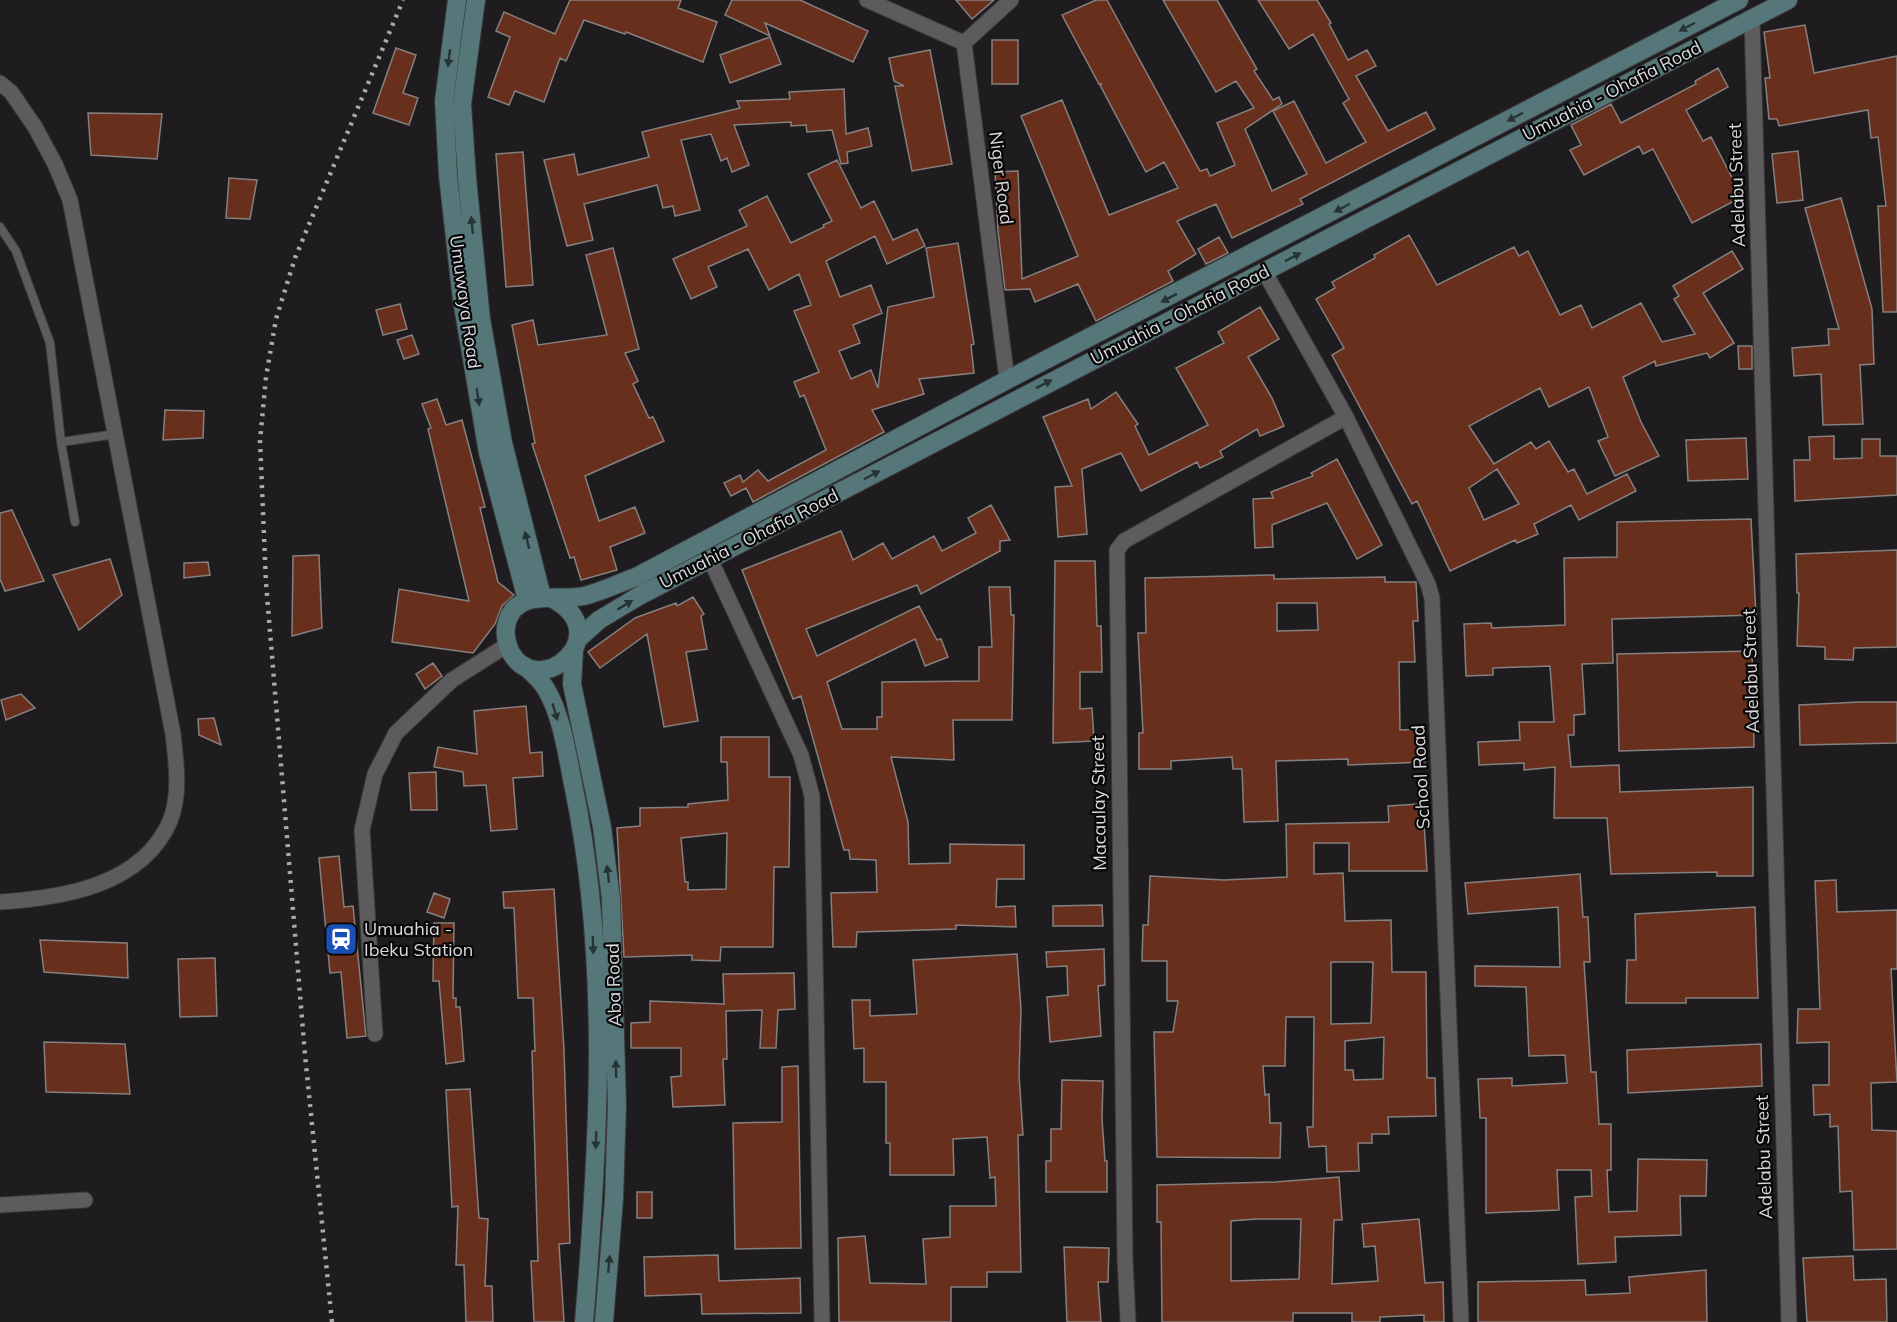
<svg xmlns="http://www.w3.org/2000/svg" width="1897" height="1322" font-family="Mulish,sans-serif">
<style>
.building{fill:#682f1d;stroke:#85807f;stroke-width:1.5;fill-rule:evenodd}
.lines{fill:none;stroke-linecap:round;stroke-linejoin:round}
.lane-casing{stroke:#3a393b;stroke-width:10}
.street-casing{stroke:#3a393b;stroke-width:17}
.secondary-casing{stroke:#3a393b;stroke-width:20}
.lane{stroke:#5d5b5e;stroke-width:8}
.street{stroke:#5d5b5e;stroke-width:15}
.secondary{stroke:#56777a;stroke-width:18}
.rail{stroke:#aaa9ab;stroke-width:4.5;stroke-dasharray:3 6;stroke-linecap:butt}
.oneway{fill:#273436}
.labels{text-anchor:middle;stroke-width:4.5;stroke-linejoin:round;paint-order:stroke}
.street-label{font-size:18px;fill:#dad9db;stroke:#080708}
.poi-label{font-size:18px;fill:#dad9db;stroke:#080708;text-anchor:start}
</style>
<rect width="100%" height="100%" fill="#1e1c1f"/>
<path class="building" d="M570,0H681L678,8L717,22L703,62L626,32L625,34L584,20L566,61L560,58L544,102L515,91L509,105L488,97L510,37L496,31L504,12L555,34Z
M732,0H800L868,31L853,62L765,23L770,36L725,15Z
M956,0H994L972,19Z
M1096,0H1107L1200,171L1207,169L1210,176L1235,165L1217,123L1254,108L1236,81L1216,92L1163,0H1217L1257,69L1254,71L1273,100L1279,97L1282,104L1245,129L1272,191L1307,174L1273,111L1294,101L1326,163L1366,142L1343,103L1349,99L1313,34L1289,49L1258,0H1317L1331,23L1329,24L1348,60L1367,50L1376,66L1356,76L1388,131L1426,112L1435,129L1300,199L1303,204L1232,238L1216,204L1177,221L1196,254L1168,271L1173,281L1096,321L1078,284L1035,302L1030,289L1005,290L998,231L995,172L1018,171L1022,279L1078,256L1021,116L1062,100L1109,215L1178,188L1164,162L1146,172L1100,85L1102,84H1099L1062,15Z
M1805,25L1814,73L1897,56V312H1883L1878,206H1886L1878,137L1871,138L1868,110L1779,126L1777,119H1769L1765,78H1770L1764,32Z
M770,37L781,64L730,83L720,55Z
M992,40H1018V84H992Z
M396,48L416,55L403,93L418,98L409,125L373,113Z
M930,50L952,164L912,171L895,86H904L894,81L889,58Z
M1718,68L1728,87L1686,110L1703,141L1711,137L1742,197L1692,223L1653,149L1643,154L1639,146L1584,175L1570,150L1581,145L1571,125L1611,104L1621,123L1696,84L1695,81Z
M844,89L846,134L868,128L872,146L847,152L848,163L841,164L832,130L807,132L806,125L791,126V122L734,125L749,165L732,172L727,158L721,161L711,134L681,140L700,210L675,216L673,206L663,208L657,185L584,204L593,240L567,246L544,160L574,154L578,175L649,157L642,132L740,108L737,101L790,99L789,92Z
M88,113L162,114L157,159L91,155Z
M1798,151L1803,200L1777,203L1772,154Z
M523,152L533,285L506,287L496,154Z
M837,160L861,208L874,201L893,240L917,229L925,246L887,264L875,236L826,261L840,297L871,285L882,313L853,325L860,343L839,351L851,379L871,370L878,388L888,307L934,297L926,248L958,243L974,344L971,345L974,373L919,379L924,394L872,410L884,432L753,502L746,488L731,496L724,483L740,475L743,482L758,470L768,481L826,450L804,395L800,397L794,382L819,372L794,311L811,305L799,274L769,290L748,249L708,267L717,287L691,299L673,259L747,226L739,210L767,196L791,243L824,227L823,225L832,221L808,174Z
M229,178L257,180L250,219L226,218Z
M1841,198L1872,309L1874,364L1860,365L1863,424L1823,425L1821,374L1794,376L1792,348L1829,345L1828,329H1839L1805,208Z
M1409,235L1437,285L1514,247L1519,256L1528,251L1560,315L1581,305L1592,328L1641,303L1662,342L1695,334L1674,299L1679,296L1673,286L1732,251L1743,269L1703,293L1734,343L1710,358L1707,353L1656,366L1655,361L1623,377L1641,422L1659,456L1615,476L1598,441L1608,437L1589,387L1549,407L1540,388L1469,426L1494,464L1531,442L1536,449L1549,441L1568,472L1574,469L1587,494L1627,474L1636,491L1579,520L1571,505L1534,524L1538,534L1517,543L1515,540L1450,571L1417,501L1412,504L1332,355L1344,348L1316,299L1335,288L1332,282L1375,258L1374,255ZM1497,469L1519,504L1484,520L1469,488Z
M1219,237L1228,253L1206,264L1198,249Z
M613,248L639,349L625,353L638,381L633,384L649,418L653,417L664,441L585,476L599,521L635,507L645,533L610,547L617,570L581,580L574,557L570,558L532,444L535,443L512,325L533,320L538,345L607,335L586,255Z
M400,304L407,329L383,335L376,310Z
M1260,307L1279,339L1248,357L1272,398L1284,426L1260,436L1257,429L1220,451L1223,457L1200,468L1197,462L1141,491L1121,453L1082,469L1087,534L1058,537L1055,487L1072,486L1043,417L1088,399L1091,409L1116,392L1138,424L1135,426L1149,455L1208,425L1176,368L1224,343L1218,332Z
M412,335L419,354L404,359L397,340Z
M1738,346H1752V369H1739Z
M437,399L446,425L462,420L485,507L480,508L498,582L514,595L502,606L495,624L473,653L392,642L399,589L469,601L428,429L431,428L422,404Z
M165,410L204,411L203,438L163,440Z
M1834,436V459L1862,458V439H1880V456H1897V495L1795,501L1794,460H1810L1809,437Z
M1746,438L1748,479L1688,481L1686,440Z
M1337,459L1382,545L1357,559L1327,503L1272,525L1273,547L1255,548L1253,499L1273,498L1271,492L1313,476L1311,473Z
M991,505L1010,540L1000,541V551L921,594L917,585L806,629L817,656L919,606L937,640L941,639L948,657L925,666L915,639L827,682L842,729H877V717H882V682L979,681V647H992L989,587H1010L1011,615H1014L1012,720H953L954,760L891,757L908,822L909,864L950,863V844L1024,845V879H997L996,907L1015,906L1016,927L956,925V929L857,932L856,947H833L831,893L877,892L876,860L850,859L849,850H844L801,696L793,699L742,570L841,531L853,560L883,543L892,559L934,536L942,551L976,533L968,518Z
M12,510L44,581L5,591L0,579V513Z
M1751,519L1756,615L1612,619L1613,663L1582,664L1585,714L1574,715V735H1568L1571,767L1619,765L1620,792L1753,787V876H1717V872L1611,874L1607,818H1554L1555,767L1524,770V763L1479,765L1478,742L1520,740L1519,722H1554L1550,666L1493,668V675L1466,676L1464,624L1491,623L1492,628L1565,625L1564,558L1617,557V522Z
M1897,550V647L1854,648L1853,660L1825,659V647L1797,646L1799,593H1797L1796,554Z
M319,555L322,628L292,636L293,556Z
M110,559L122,595L79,630L53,575Z
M1055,561H1095L1097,626H1101L1102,672H1080V709L1092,708L1094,741L1053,743Z
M208,562L210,575L184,578V563Z
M1274,575V579L1385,577V582H1416L1418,621H1413L1415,662H1399L1400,730L1424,729L1425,762L1348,765V759L1276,761L1278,821L1244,822L1242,769H1233L1232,757L1171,761V769H1139V733H1143L1138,633H1146L1145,578ZM1277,603H1317L1318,630L1277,631Z
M693,597L704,614L701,616L707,649L686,652L698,721L664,727L647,634L600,668L588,652L635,618L676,603L677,606Z
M1752,651L1754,747L1619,751L1617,654Z
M433,663L442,676L425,689L416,674Z
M21,694L35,708L6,720L1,700Z
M1860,702H1897V743L1800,745L1799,705Z
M526,706L530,753L542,752L543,776L513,778L517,829L491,831L486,785L464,786L463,772L434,767L438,747L477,754L474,711Z
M214,718L221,745L199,735L198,719Z
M721,737H769V777H790L789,867H774L773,947H721L720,961L692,960V955L624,957L617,828L640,826V808L688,807V804L728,800L727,762H721ZM727,833L726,889L688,890V882H685L681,838Z
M436,772L437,810H411L409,773Z
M1418,804L1420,823H1424L1427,871H1349V843H1314V874L1343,873L1345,921L1391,920L1392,972H1426L1427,1078H1435L1436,1116L1388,1117L1389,1134H1372V1143H1358L1359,1171L1327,1172L1326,1146L1309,1147L1307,1127H1313L1314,1017H1286L1285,1066H1263L1265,1095L1269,1094L1270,1123H1281L1280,1158L1157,1157L1154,1032H1173L1178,1001H1167V961H1142L1143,925H1148L1150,876L1224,880L1287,877L1286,824L1389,822L1388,806ZM1331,962H1373L1371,1023L1331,1024ZM1384,1037L1383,1079L1354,1080L1353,1070H1345V1041Z
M339,856L344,907L353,906L366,1036L347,1038L341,972L330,973L319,858Z
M1580,874L1583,917H1588L1590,962H1584L1591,1072H1596L1599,1124H1611V1170H1607L1609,1212L1637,1211L1638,1159L1707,1160L1706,1196H1680L1681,1235L1615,1237L1616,1262L1578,1264L1575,1197L1592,1196L1591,1170H1557L1559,1210L1486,1213V1118H1480L1478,1079L1512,1078V1086L1567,1083L1565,1055L1529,1056L1526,987L1475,986V966L1560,967L1558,907L1468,914L1465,883Z
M1836,880L1837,912L1897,910V969H1891L1897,1082L1871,1083L1872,1130L1897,1131V1249L1854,1250L1852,1191L1840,1192L1838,1126L1830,1127V1114L1814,1115L1813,1085H1829V1042L1797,1043L1798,1009H1820L1815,881Z
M554,889L564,1050L570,1243L559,1244L564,1322H534L531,1261H538L532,1051H535L533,998H518L514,908H504L503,892Z
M434,893L450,899L444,918L427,912Z
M1102,905L1103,926H1053V906Z
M1755,907L1758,998H1686V1003H1626L1627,960H1636L1635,914Z
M434,923H454L453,998H456V1007H460L464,1061L446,1064L439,981H433Z
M40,940L127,943L128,978L44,972Z
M1104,949L1105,985L1098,986L1101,1036L1050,1042L1047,997L1068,995L1067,966L1047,967L1046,952Z
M1017,954L1021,1010L1019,1075L1023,1135H1018L1021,1272H987V1287H951V1322H839L838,1238L865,1236L870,1283L926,1284L923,1239L950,1237V1206H996L995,1177L990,1178L987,1137L953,1139L954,1175H890V1143H886V1082H864V1048L854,1049L852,1000H870V1016L917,1014L913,960Z
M215,958L217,1016L180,1017L178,959Z
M794,973L795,1009L778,1010L776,1048H760L762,1010L726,1011L727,1059H723L725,1105L673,1107L671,1077L681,1076V1048H631V1023L650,1022V1001L724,1004L723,974Z
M44,1042L125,1044L130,1094L46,1092Z
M1761,1044L1762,1086L1628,1093L1627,1050Z
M798,1066L801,1248L735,1249L733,1123L782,1122V1067Z
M1062,1080L1103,1081L1102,1119L1105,1161H1107V1192H1046V1161H1051V1129H1061Z
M470,1089L479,1218L488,1219L485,1286H492L493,1322H466L464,1265H456L458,1206L452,1207L446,1090Z
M1339,1177L1342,1220H1334L1332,1284L1378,1281L1375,1246L1364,1247L1362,1224L1419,1219L1425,1283L1443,1282L1444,1322H1424V1315L1380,1317V1322H1352V1313H1293V1322H1162L1161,1222H1157V1185L1275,1182ZM1256,1219H1301L1299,1279L1231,1281V1221Z
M637,1192H652V1218H637Z
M1064,1247L1109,1248L1108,1282H1098L1101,1322H1067Z
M718,1255L719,1281L800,1278L801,1313L702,1314L701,1294L645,1296L644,1257Z
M1853,1256L1854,1280L1886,1279L1887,1322H1807L1803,1258Z
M1706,1270L1707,1322H1478V1282L1585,1280L1586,1295L1630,1293L1629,1277Z"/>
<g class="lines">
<defs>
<path id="lane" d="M0,227L16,251L50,343L61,442L75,522
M61,442L116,434"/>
<path id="street" d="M867,0L964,43
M1752,19L1789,1322
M0,83L11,92L35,127L55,164L70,200L173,734C176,762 181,794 170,821C142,886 62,898 0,902
M1264,271L1346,417L1428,584L1432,598L1461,1322
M1007,380L964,43L1011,0
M711,561L801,755L812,796L822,1322
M375,1034L362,830L375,774L396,733L452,680L507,645
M0,1205L85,1200
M1128,1322L1125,1259L1117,550L1124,541L1346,417"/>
<path id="secondary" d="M457,0L444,101L448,176L462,300L488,453L527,600
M476,0L462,104L467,178L481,319L503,443L542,597
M553,599C618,634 540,702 511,653C506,643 504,633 507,622C517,588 558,601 584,596C601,592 619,583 636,577L1007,380L1739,0
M578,639L599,620L639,596L1788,0
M574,651L572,684L602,827L611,899L617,1105L614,1199L604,1322
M525,666C532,673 541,680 546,689C562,716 567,754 573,784C610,960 599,1144 584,1322"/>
</defs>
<use href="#lane" class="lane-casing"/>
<use href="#street" class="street-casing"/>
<use href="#secondary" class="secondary-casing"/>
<use href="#lane" class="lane"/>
<use href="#street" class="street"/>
<use href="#secondary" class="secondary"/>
<path class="rail" d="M332,1322L305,1055L266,583L260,441L266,377L276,319L295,258L403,0"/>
</g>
<defs><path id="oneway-solid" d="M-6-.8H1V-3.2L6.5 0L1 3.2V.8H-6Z" transform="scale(1.5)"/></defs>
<g class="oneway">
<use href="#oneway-solid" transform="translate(1687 27) rotate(152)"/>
<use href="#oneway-solid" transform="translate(449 58) rotate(97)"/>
<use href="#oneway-solid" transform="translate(1515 117) rotate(152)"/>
<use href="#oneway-solid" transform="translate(1342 208) rotate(152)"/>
<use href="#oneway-solid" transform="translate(472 225) rotate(-96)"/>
<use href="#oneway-solid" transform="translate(1293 257) rotate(-27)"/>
<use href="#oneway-solid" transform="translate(1169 298) rotate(153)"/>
<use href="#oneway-solid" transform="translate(1044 384) rotate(-27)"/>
<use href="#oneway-solid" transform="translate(478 397) rotate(81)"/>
<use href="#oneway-solid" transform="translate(872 475) rotate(-28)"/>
<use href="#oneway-solid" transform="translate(527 540) rotate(-104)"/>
<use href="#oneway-solid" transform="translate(625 605) rotate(-31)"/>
<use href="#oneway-solid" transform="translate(555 712) rotate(74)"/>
<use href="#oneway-solid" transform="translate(608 874) rotate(-97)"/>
<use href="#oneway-solid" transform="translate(593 945) rotate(88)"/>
<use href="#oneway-solid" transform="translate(616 1069) rotate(-91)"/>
<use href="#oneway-solid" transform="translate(596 1140) rotate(92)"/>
<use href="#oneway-solid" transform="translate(609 1264) rotate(-85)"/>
</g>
<defs>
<symbol id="station-square" viewBox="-11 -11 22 22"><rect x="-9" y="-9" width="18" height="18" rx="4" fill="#1a4fb4" stroke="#080708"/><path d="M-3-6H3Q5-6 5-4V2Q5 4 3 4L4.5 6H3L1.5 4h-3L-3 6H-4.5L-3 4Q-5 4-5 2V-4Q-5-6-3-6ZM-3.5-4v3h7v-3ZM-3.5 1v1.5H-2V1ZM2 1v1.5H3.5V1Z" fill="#fff"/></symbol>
</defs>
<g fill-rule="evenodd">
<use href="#station-square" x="322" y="920" width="38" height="38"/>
</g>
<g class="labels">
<g class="street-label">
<text transform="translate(1612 91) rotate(-27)" y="6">Umuahia - Ohafia Road</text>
<text transform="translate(1001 178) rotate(83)" y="6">Niger Road</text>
<text transform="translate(1737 185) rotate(-92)" y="6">Adelabu Street</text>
<text transform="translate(465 302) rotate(82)" y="6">Umuwaya Road</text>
<text transform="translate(1180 315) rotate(-27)" y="6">Umuahia - Ohafia Road</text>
<text transform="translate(749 539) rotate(-27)" y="6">Umuahia - Ohafia Road</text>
<text transform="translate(1751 671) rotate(-92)" y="6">Adelabu Street</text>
<text transform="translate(1421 777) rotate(-93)" y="6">School Road</text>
<text transform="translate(1099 803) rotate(-91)" y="6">Macaulay Street</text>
<text transform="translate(614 985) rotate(-92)" y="6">Aba Road</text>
<text transform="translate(1764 1157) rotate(-92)" y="6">Adelabu Street</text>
</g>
<g class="poi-label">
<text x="364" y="935">Umuahia -<tspan x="364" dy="21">Ibeku Station</tspan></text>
</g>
</g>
</svg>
